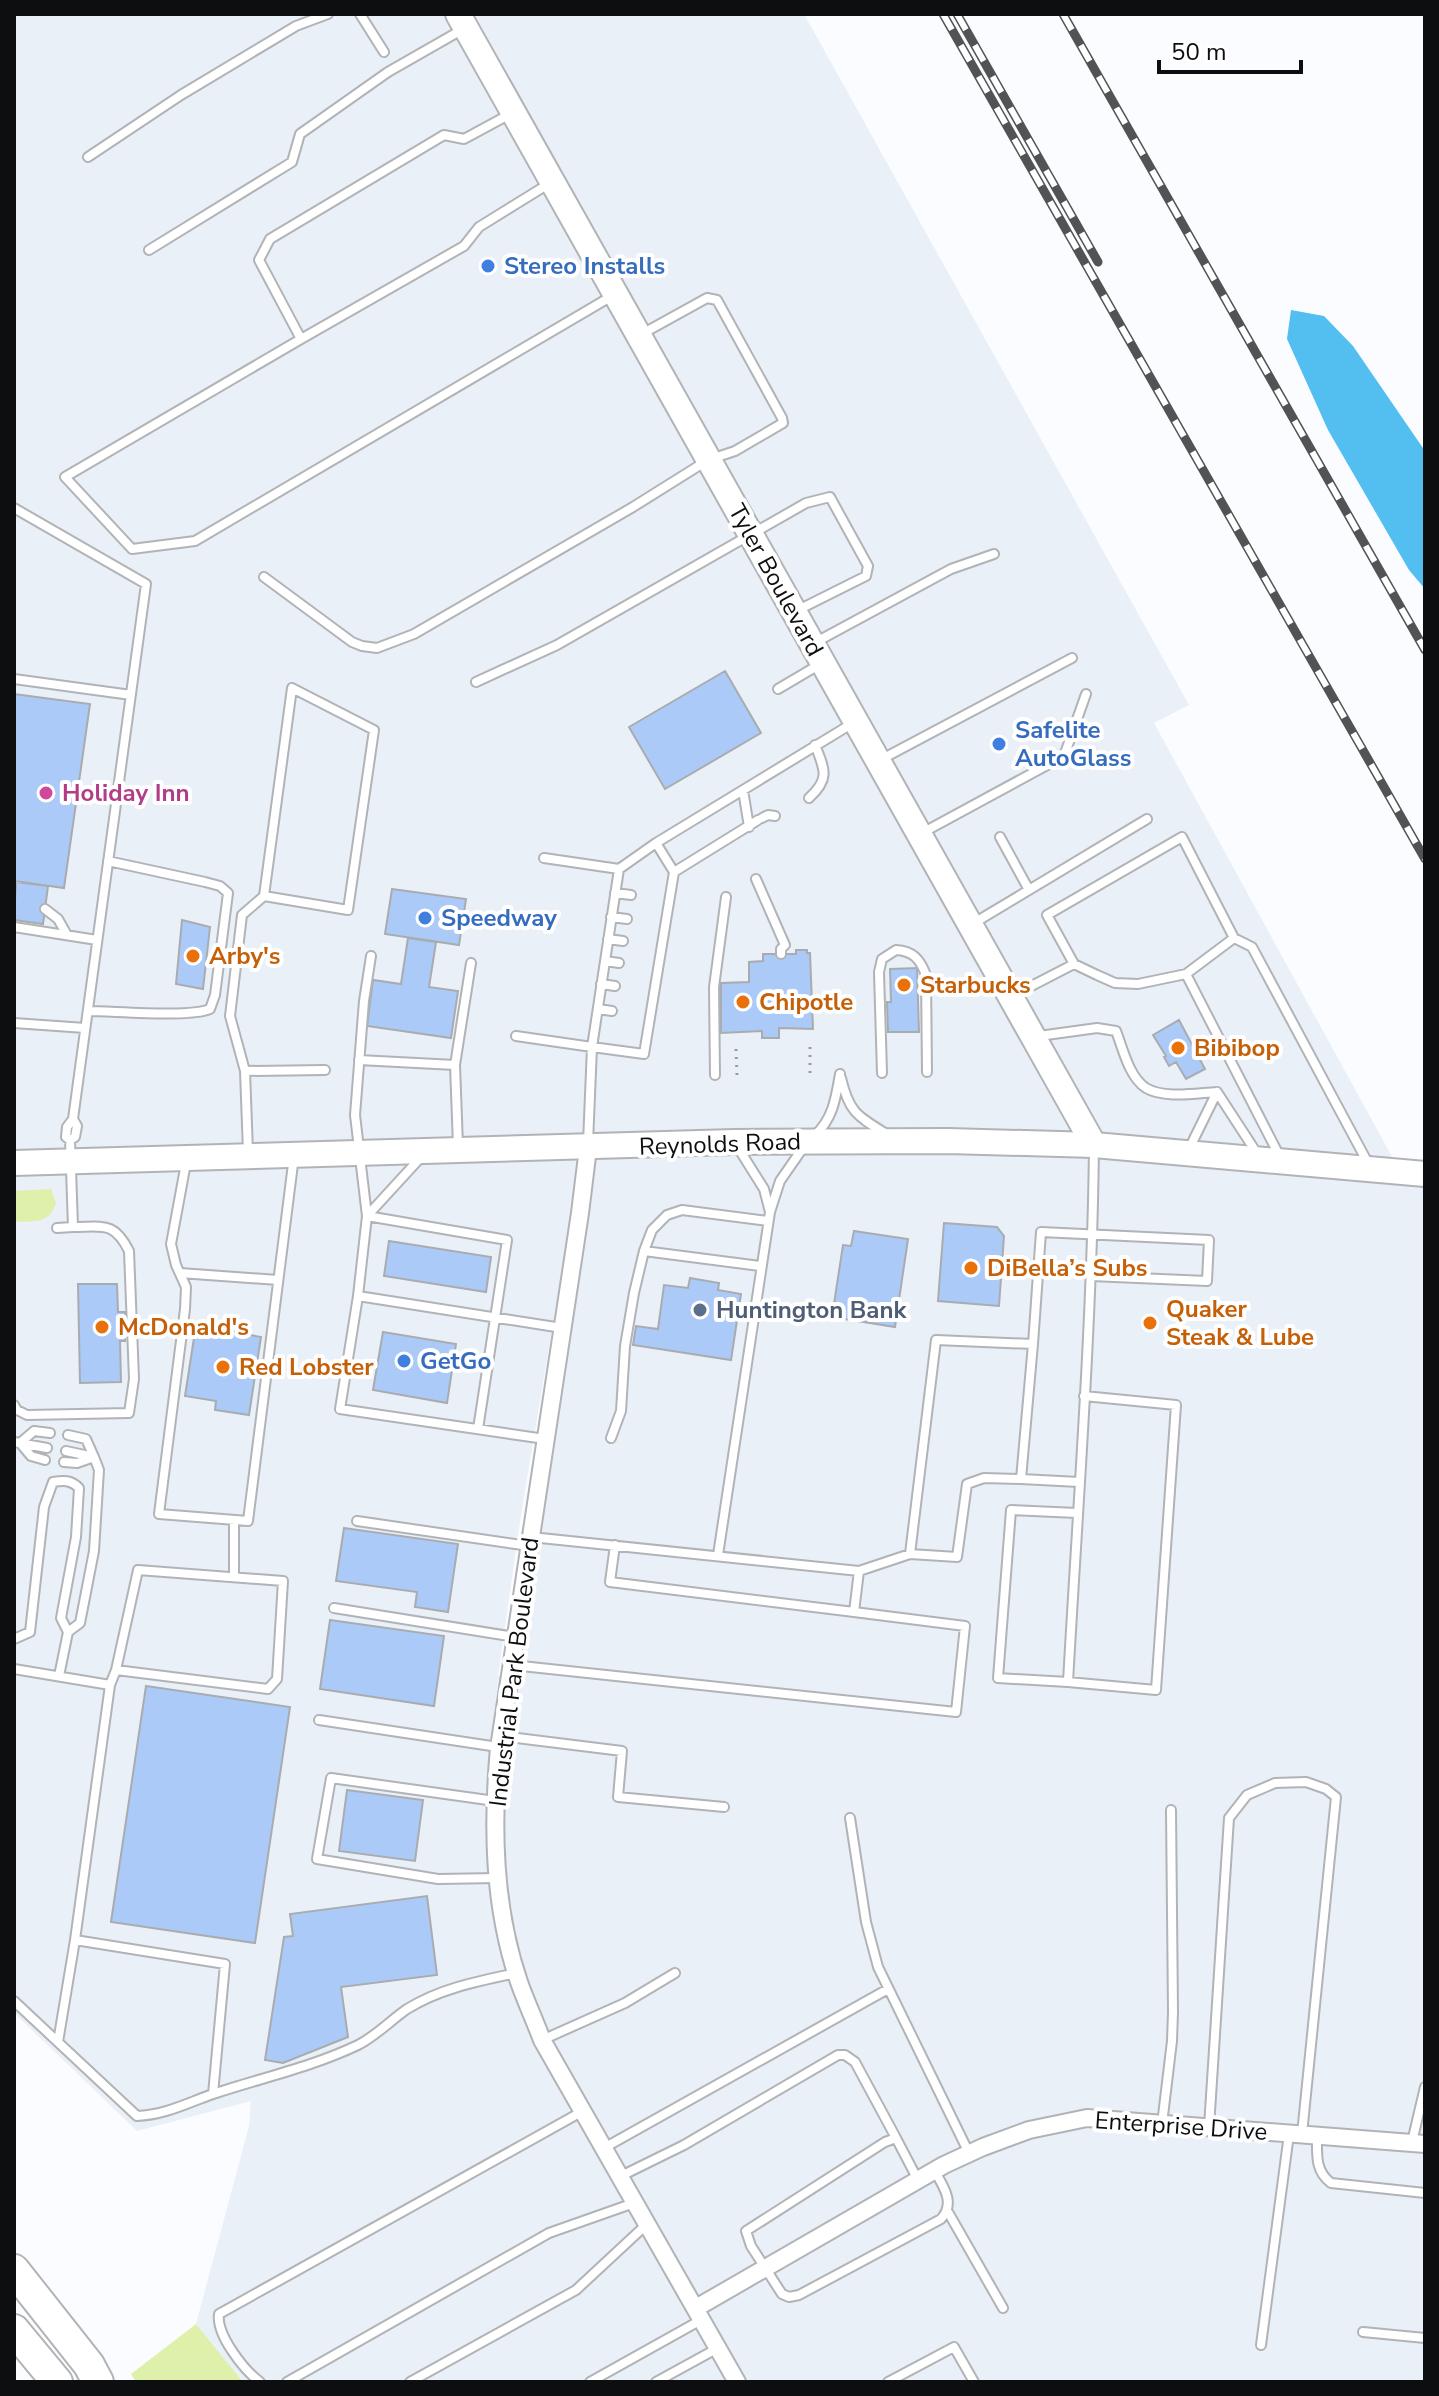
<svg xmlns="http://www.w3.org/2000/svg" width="1439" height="2396" font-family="'Nunito Sans',sans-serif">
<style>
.built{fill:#eaf0f8}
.green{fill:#def0aa}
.water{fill:#53bef0}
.building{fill:#abcaf8;stroke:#a9acaf;stroke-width:2}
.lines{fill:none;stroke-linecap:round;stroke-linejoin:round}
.lane-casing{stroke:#b1b3b6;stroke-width:12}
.street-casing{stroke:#b1b3b6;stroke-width:20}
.secondary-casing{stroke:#b1b3b6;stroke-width:28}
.highway-casing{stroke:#b1b3b6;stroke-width:34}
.path{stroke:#999b9d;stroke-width:3;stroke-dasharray:2 6;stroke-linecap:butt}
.lane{stroke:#fff;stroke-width:8}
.street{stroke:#fff;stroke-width:16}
.secondary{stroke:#fff;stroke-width:24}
.highway{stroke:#fff;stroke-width:30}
.rail-casing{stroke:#515354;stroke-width:9}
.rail{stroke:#fff;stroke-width:6;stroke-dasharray:18;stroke-linecap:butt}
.shop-dot{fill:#3f7fe0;stroke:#fff;stroke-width:3}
.hotel-dot{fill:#d1479c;stroke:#fff;stroke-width:3}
.food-dot{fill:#e8710a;stroke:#fff;stroke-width:3}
.service-dot{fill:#5c6f8a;stroke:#fff;stroke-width:3}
.labels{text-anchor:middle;stroke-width:8;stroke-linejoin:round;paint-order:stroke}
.shop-label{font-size:24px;font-weight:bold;fill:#366cbe;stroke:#fff;text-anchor:start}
.street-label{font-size:24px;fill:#0d0e0f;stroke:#fff}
.hotel-label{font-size:24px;font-weight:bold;fill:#b23c85;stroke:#fff;text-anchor:start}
.food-label{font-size:24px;font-weight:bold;fill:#c56008;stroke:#fff;text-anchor:start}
.service-label{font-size:24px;font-weight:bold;fill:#4e5e75;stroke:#fff;text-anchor:start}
</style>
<rect width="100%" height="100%" fill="#fafcff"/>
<path class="built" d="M14,14H804L1189,705L1154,723L1396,1164L1015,1134L14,1158Z
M890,1150L1071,1151L1425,1180V2382H243L196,2324L249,2126L251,2101L137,2131L14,2013V1170L581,1155L520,1521L498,1676L519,1679L596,1155Z"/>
<path class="green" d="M51,1189L56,1203C49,1225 33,1221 14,1222V1191Z
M196,2324L243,2382H136L131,2374Z"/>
<path class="water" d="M1291,310L1324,316L1353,346L1425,451V589L1409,570L1328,430L1287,339Z"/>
<path class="building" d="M725,671L761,733L665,789L629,727Z
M14,694L90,704L64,888L14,881Z
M16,882L48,886L43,924L14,920Z
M392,889L466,899L459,945L385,934Z
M182,920L210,927L203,989L176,984Z
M408,938L436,942L429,987L458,991L451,1038L367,1026L373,980L401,984Z
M796,950H807V953H810L813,1029L779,1028V1038H762V1031L721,1033V983L749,982V962L763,961V954H796Z
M917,968L919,1032H888L887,1002H891L890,969Z
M1179,1020L1205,1069L1186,1079L1176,1062L1169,1066L1164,1057L1166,1056L1153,1035Z
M944,1223L997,1227L1004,1236L999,1306L938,1301Z
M854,1231L908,1239L895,1327L832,1317L843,1245L851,1246Z
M389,1241L491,1257L486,1292L384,1276Z
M690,1278L719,1283L718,1290L741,1294L731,1360L633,1345L636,1326L658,1329L664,1285L688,1288Z
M78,1284H117L118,1312H125V1341H120L121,1382L80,1383Z
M196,1325L261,1337L249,1415L215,1410L216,1401L185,1396Z
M383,1332L456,1344L447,1403L373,1390Z
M344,1528L458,1544L448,1612L415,1607L417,1592L336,1581Z
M330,1620L444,1636L434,1706L320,1689Z
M146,1686L290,1707L255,1943L111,1922Z
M347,1790L423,1800L415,1861L339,1851Z
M427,1896L437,1975L341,1987L348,2037L283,2063L265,2060L284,1937L293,1936L290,1914Z"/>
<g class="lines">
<defs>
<path id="lane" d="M360,14L384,52
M512,113L464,139L444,135L270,239L259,260L301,339L464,246L479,227L550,183
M88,157L181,95L296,26L328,14
M149,250L292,162L300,134L388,72L465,28
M301,339L65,477L132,549L195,541L612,296
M14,508L146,584L73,1119
M264,577L352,642L362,646L377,648L414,634L633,507L708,460L735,451L783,423L782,418L717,300L707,298L640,335
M816,642L951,569L994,554
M14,679L131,695
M476,682L557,645L806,503L830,497L868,566L866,576L798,610
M778,689L822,663
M882,759L1072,658
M743,790L749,827
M809,798C830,779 825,770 815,745
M762,818L768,815L775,816
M922,833L1064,756L1086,694
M1000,837L1029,890
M656,843L619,869L592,1047L644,1054L674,872L656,843L853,723
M544,858L619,869
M674,872L758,820
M756,879L785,945L781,949V954
M615,893L631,895
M45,909L58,919L67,935
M611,917L627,919
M974,923L1147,819
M14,927L97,940
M608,939L623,941
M371,956L364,1001L355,1115L367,1216L423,1155
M605,961L619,963
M1186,974L1138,984L1115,983L1097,975L1074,964L1047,915L1182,837L1234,938
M601,984L615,986
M1014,995L1074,964
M598,1009L612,1011
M88,1011C114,1011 189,1018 210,1009L215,995L228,893L220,886L205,882L108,861
M14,1023L85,1028
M516,1036L592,1047L588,1143
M1039,1036L1097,1028L1116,1031C1123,1049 1129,1077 1146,1088C1164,1099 1197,1093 1217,1092
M359,1060L455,1065
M245,1071L325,1070
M882,1073L879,972L882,959L896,950C913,951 920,959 926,975L927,1072
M715,1075L714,987L726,897
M841,1078C849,1112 857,1116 885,1133
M1217,1092L1258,1155
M815,1135C833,1119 836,1097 840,1074
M458,1146L455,1065L471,963
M737,1146L764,1189L770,1212
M1189,1149L1217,1092
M248,1152L245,1071L230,1016L242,915L264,896L348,910L374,730L292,688L264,896
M1280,1157L1186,974L1234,938L1252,947L1369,1165
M186,1163L171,1244L176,1265L186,1287L185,1309L159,1514L248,1521L294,1156
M57,1228L73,1227L70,1140L66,1137L67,1127L73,1119L77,1126L75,1137L70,1140
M644,1251L760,1266
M180,1273L278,1280
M358,1296L562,1328
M1033,1344L1041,1232L1209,1240L1207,1281L1091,1276
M1084,1396L1176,1405L1156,1690L1068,1682C1078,1503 1092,1325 1094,1146
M14,1405L17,1410L27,1415L129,1413L134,1379L129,1251C114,1221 103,1227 73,1227
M478,1429L507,1240L367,1216L358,1296L340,1409L545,1439
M611,1438L621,1411L625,1346L634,1293L644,1251L652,1230L667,1215L682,1210L768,1221
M14,1442L47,1448
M66,1451L94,1457L99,1470L94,1551L80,1623L68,1632
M45,1460L31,1456L20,1443L34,1431L50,1433
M64,1462L77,1463L94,1457L86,1439L68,1435
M1021,1479L1079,1482
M357,1521L529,1546
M531,1537L859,1571L910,1554L957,1557L967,1484L984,1478L1021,1479L1033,1344L936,1340L910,1554
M615,1545L610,1582L854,1612L859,1571
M718,1555L770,1212L780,1181L805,1145
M234,1577V1520
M334,1608L515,1637
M14,1639L30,1632L44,1507L53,1482C64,1480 71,1480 79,1488L76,1537L61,1618L68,1632L59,1676
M512,1665L956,1712L965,1626L854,1612
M14,1669L110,1685L116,1670L138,1570L283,1581L277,1679L268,1689L116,1670
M1068,1682L998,1678L1011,1510L1077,1513
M110,1685L75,1940L225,1964L213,2094
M319,1720L498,1747
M501,1736L622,1751L618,1797L724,1807
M495,1801L331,1778L317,1859L438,1879L498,1878
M850,1818L866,1922L878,1967L969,2153
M14,2001L137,2116C165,2115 187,2103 213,2094C261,2078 312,2067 358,2045C376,2036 391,2020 407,2009C441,1988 479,1981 517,1973
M542,2040L625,2003L675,1973
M58,2042L75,1940
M1162,2124L1172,2041L1173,2012L1171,1810
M1209,2127L1229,1818L1247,1795L1275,1783L1306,1782L1326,1789L1336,1797L1302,2134
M1317,2136C1317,2155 1315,2171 1331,2183L1425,2193
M1412,2142L1425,2087
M604,2148L888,1989
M621,2176L684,2145L838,2055H845L855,2062L896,2138
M918,2180L896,2138L885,2142L746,2231L751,2246L782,2294L789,2297L799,2295L941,2219C956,2203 943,2186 934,2170
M948,2212L1003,2308
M1363,2332L1425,2338
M1261,2345L1289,2134
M260,2382C244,2370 216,2335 219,2314L583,2111
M287,2382L549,2233L634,2203
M410,2382L576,2290L647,2224
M590,2382L701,2320
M656,2382L718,2348
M888,2382L954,2347L974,2382"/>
<path id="street" d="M588,1148L580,1213L499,1748C492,1826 493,1906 519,1982C526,2002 535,2021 542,2040L737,2382
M696,2308L944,2165L983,2147L1029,2130L1087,2118L1425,2144"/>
<path id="secondary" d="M458,14L1094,1145
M14,1163L734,1142L948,1141L1094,1145L1425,1174"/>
<path id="highway" d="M14,2270L89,2365L98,2382
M14,2330L57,2382"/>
</defs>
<use href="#lane" class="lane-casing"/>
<use href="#street" class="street-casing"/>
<use href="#secondary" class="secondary-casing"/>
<use href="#highway" class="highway-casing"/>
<path class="path" d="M810,1047V1074
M736,1049L737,1075"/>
<use href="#lane" class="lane"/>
<use href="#street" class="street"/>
<use href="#secondary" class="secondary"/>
<use href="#highway" class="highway"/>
<defs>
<path id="rail" d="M943,14L1425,859
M957,14L1098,262
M1063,14L1425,650"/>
</defs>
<use href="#rail" class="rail-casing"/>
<use href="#rail" class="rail"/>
</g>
<g class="shop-dot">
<circle cx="488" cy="266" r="8"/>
<circle cx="999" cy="744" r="8"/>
<circle cx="425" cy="918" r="8"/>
<circle cx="404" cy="1361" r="8"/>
</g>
<circle class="hotel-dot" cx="46" cy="793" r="8"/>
<g class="food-dot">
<circle cx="193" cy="956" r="8"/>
<circle cx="904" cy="985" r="8"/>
<circle cx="743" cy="1002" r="8"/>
<circle cx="1178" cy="1048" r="8"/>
<circle cx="971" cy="1268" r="8"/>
<circle cx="1150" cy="1323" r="8"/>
<circle cx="102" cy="1327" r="8"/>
<circle cx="223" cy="1367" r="8"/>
</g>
<circle class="service-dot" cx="700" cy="1310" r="8"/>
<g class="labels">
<g class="shop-label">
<text x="504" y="274">Stereo Installs</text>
<text x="1015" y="738">Safelite<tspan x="1015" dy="28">AutoGlass</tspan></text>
<text x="441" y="926">Speedway</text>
<text x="420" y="1369">GetGo</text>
</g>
<g class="street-label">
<text transform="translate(776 580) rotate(61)" y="8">Tyler Boulevard</text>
<text transform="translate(720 1144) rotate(-2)" y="8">Reynolds Road</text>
<text transform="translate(514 1672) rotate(-83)" y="8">Industrial Park Boulevard</text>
<text transform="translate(1181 2126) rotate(4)" y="8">Enterprise Drive</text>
</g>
<g class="hotel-label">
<text x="62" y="801">Holiday Inn</text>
</g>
<g class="food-label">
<text x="209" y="964">Arby's</text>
<text x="920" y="993">Starbucks</text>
<text x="759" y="1010">Chipotle</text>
<text x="1194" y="1056">Bibibop</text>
<text x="987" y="1276">DiBella’s Subs</text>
<text x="1166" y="1317">Quaker<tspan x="1166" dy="28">Steak &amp; Lube</tspan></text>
<text x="118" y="1335">McDonald's</text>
<text x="239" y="1375">Red Lobster</text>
</g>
<g class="service-label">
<text x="716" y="1318">Huntington Bank</text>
</g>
</g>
<rect width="1439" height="2396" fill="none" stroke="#0d0e0f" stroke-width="32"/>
<path d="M1159 60v12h142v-12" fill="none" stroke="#0d0e0f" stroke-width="4"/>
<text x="1171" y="60" font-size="24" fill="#0d0e0f" stroke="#ffffff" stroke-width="6" paint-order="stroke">50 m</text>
</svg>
